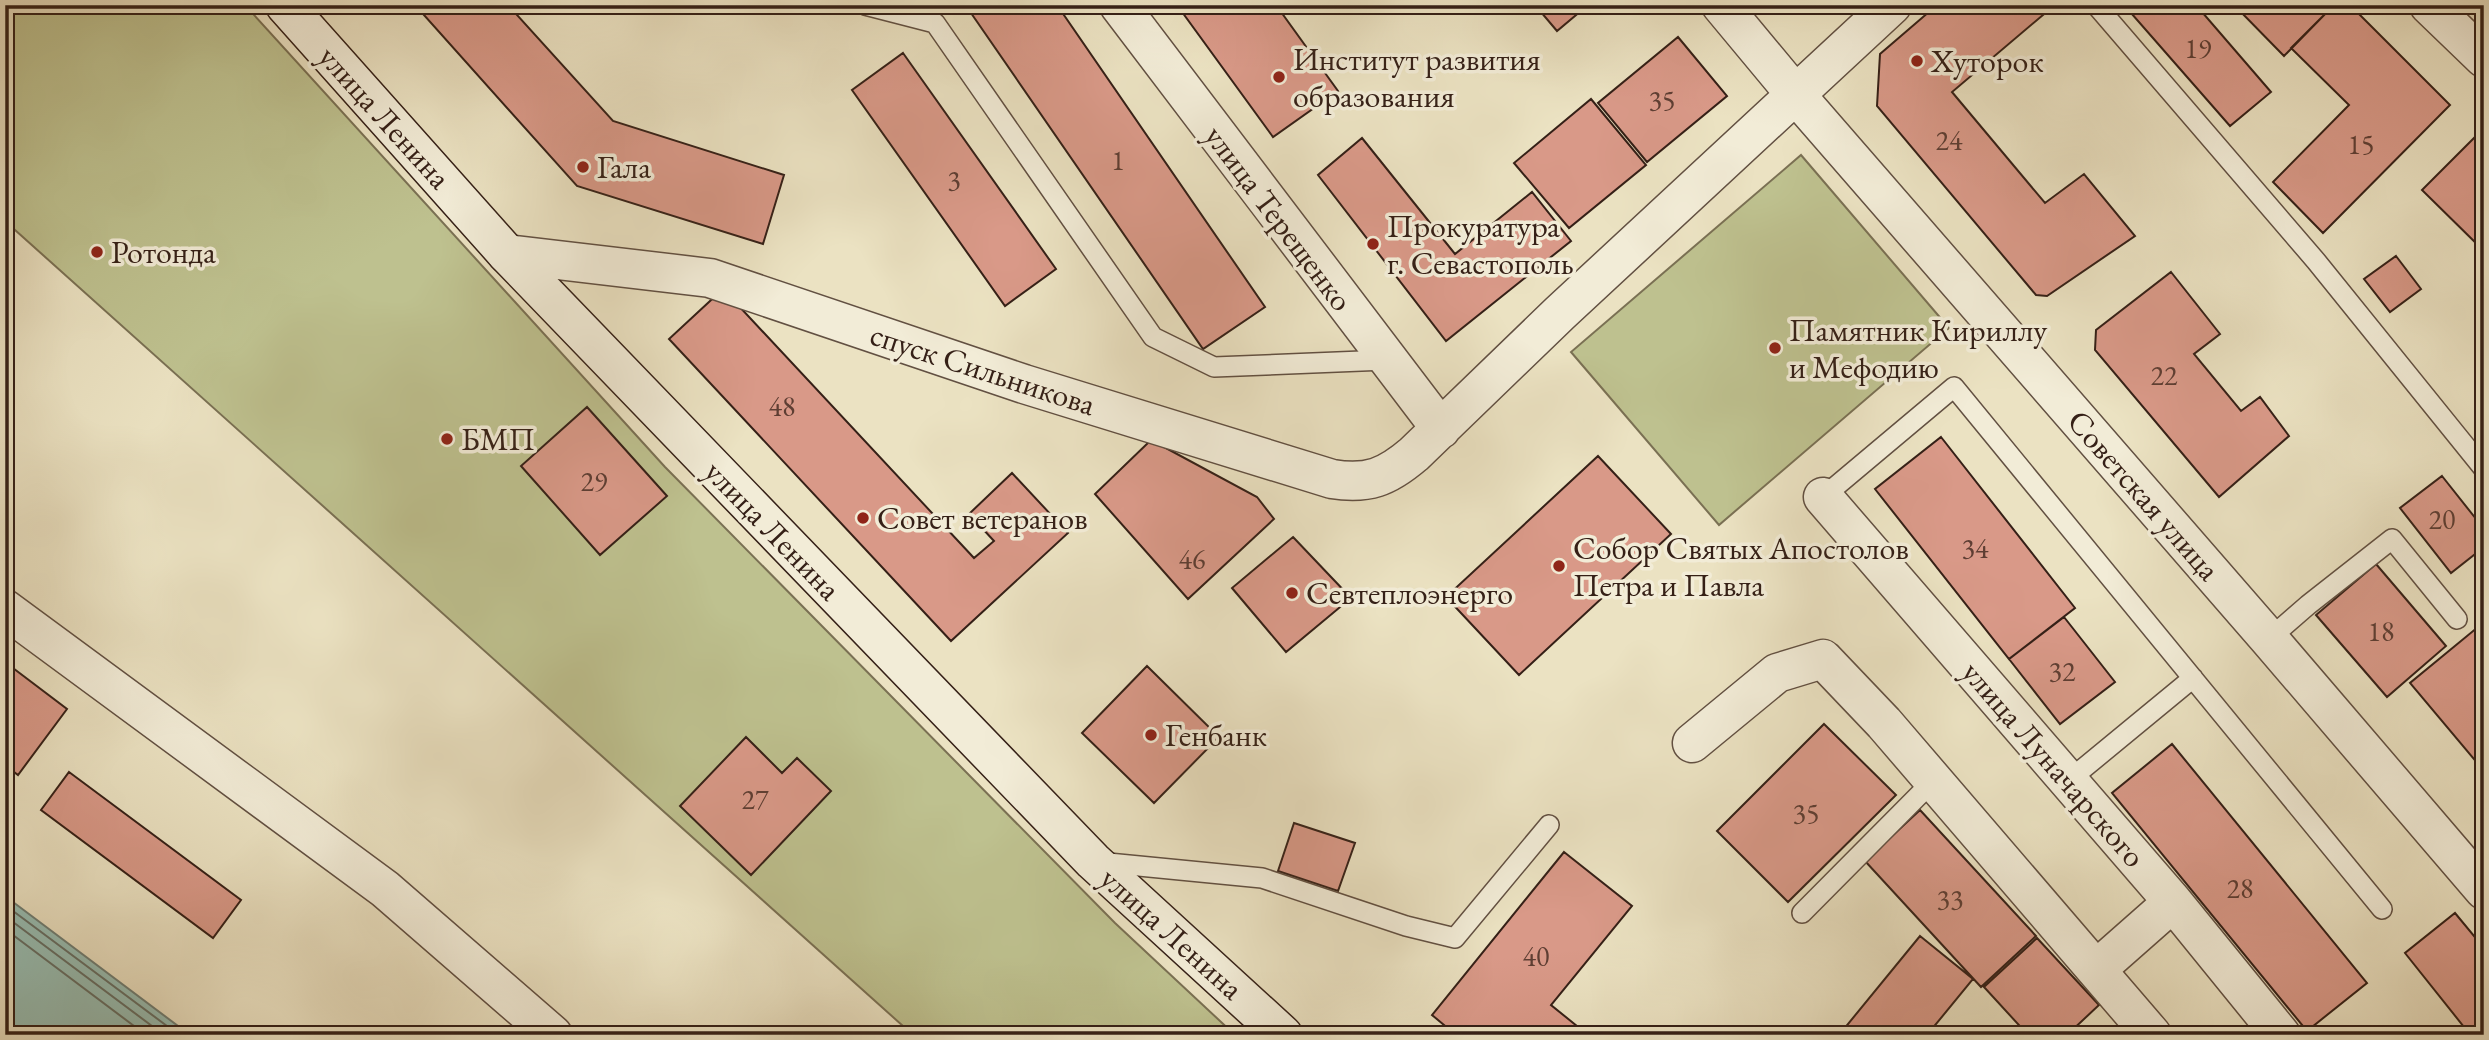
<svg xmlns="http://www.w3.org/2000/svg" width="2489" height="1040" font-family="'EB Garamond',serif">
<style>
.green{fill:#bec18f;stroke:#7a7053;stroke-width:2}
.water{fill:#98beb3;stroke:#707f75;stroke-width:2}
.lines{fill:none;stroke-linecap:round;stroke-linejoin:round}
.shore{stroke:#666f65;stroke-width:2}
.building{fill:#d99988;stroke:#352017;stroke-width:2}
.service-casing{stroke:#625042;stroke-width:22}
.minor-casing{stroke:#625042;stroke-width:41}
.secondary-casing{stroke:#352017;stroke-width:41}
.service{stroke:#f2ecd7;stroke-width:19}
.minor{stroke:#f2ecd7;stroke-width:38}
.secondary{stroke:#f2ecd7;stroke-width:38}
.poi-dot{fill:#8f2418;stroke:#f2ecd7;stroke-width:2.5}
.labels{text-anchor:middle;stroke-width:7;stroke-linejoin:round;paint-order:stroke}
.number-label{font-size:28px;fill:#5e3e33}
.poi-label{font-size:32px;fill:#352017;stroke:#f2ecd7;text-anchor:start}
.street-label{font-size:32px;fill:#352017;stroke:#f2ecd7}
</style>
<rect width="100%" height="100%" fill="#ebe2c2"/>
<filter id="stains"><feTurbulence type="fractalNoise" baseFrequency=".00286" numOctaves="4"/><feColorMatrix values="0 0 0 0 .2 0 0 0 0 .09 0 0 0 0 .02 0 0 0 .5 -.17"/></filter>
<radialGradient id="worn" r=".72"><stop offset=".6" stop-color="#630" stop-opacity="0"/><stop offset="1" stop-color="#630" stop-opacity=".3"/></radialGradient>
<path class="green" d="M5,5H245L665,467L1115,923L1235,1035H913L5,221Z
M1801,155L1949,328L1719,525L1571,352Z"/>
<path class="water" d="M5,896L190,1035H5Z"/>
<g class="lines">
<path class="shore" d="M5,905L179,1035
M5,916L164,1035
M5,929L146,1035"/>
</g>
<path class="building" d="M415,5H508L613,121L784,175L763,244L577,186Z
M981,5H1057L1265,307L1203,349L971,13Z
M1177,5H1276L1338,91L1273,137Z
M1535,5H1588L1557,31Z
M1937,5H2047L2050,9L1952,92L2045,203L2084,174L2135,236L2047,296L2036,295L1877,106L1880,54Z
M2124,5H2196L2271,92L2230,126Z
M2234,5H2334L2284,56Z
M2334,5H2350L2450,105L2323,233L2273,182L2349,105L2291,48Z
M1678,37L1727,96L1647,162L1598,103Z
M903,53L1056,269L1005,306L852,90Z
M1591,99L1646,165L1569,228L1514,163Z
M2477,135L2484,142V251L2422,190Z
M1362,138L1455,254L1532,192L1571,241L1446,341L1318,175Z
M2396,256L2421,289L2390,312L2364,279Z
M2171,272L2220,334L2194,354L2241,411L2260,397L2289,436L2219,497L2095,350L2096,330Z
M723,289L974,558L994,541L969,514L1012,473L1068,533L951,641L669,339Z
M587,407L667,496L600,555L521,466Z
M1941,437L2075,608L2009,659L1875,489Z
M1151,440L1257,497L1274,519L1188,599L1095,494Z
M1598,456L1671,534L1519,675L1446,597Z
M2442,476L2484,529V547L2451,573L2400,508Z
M1293,537L1351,598L1286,652L1232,588Z
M2376,564L2446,646L2387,697L2316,615Z
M2064,617L2115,682L2060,724L2009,659Z
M2484,622V771L2410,683Z
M5,662L67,709L18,775L5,765Z
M1147,666L1219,737L1154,803L1082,733Z
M1824,724L1896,795L1788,902L1717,831Z
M746,737L782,773L797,758L831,791L751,875L680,806Z
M2172,744L2367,983L2307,1031L2112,793Z
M69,772L241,900L213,938L41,810Z
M1920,810L2036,936L1981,987L1865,861Z
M1294,823L1355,843L1338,891L1278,871Z
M1564,852L1632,906L1551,1005L1588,1035H1456L1432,1015Z
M2455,913L2484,948V1019L2468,1032L2405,953Z
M1920,936L1973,979L1927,1035H1839Z
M2037,938L2099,1005L2067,1035H2028L1984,987Z"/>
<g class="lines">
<defs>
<path id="service" d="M865,5L935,23L1153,337L1214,367L1386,360
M2096,5L2316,261L2484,469
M1823,497L1954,387L2382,909
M2269,639L2308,605L2392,539L2457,619
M2068,781L2193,678
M1098,862L1262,878L1406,926L1455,938L1549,825
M1802,913L1933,781"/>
<path id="minor" d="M1119,5L1441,429
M1721,5L1795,94L2269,639L2484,890
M2429,5L2484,58
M507,254L710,278L1024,384L1332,479C1368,485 1387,477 1414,454L1560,313L1892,5
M1823,497L2173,902L2281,1035
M5,609L385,889L553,1035
M1692,743L1777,673L1823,659L1884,723L2152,1035
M2097,969L2173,902"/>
<path id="secondary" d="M285,5L507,254L1093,861L1283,1035"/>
</defs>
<use href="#service" class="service-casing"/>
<use href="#minor" class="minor-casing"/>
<use href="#secondary" class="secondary-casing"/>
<use href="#service" class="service"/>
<use href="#minor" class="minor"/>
<use href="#secondary" class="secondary"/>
</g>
<g class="poi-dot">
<circle cx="1917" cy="61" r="7"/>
<circle cx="1279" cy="77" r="7"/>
<circle cx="583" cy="167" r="7"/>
<circle cx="1373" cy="244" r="7"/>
<circle cx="97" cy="252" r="7"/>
<circle cx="1775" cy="348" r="7"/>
<circle cx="447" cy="439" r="7"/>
<circle cx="863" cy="518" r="7"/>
<circle cx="1559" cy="566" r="7"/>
<circle cx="1292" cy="593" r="7"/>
<circle cx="1151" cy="735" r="7"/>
</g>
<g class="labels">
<g class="number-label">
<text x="2198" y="58">19</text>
<text x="1662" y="110">35</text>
<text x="1949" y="150">24</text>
<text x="2361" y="154">15</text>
<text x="1118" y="170">1</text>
<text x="954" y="190">3</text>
<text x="2164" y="385">22</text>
<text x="782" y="416">48</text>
<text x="594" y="491">29</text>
<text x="2442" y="529">20</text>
<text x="1975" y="558">34</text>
<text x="1192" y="569">46</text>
<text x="2381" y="641">18</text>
<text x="2062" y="681">32</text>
<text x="755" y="809">27</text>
<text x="1806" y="823">35</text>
<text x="2240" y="898">28</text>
<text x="1950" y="909">33</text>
<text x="1536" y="966">40</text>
</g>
<g class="poi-label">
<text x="1293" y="70">Институт развития<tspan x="1293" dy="37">образования</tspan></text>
<text x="1931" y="72">Хуторок</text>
<text x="597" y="178">Гала</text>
<text x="1387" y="237">Прокуратура<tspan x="1387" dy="37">г. Севастополь</tspan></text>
<text x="111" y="263">Ротонда</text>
<text x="1789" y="341">Памятник Кириллу<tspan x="1789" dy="37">и Мефодию</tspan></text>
<text x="461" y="450">БМП</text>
<text x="877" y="529">Совет ветеранов</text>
<text x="1573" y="559">Собор Святых Апостолов<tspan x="1573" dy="37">Петра и Павла</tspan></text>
<text x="1306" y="604">Севтеплоэнерго</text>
<text x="1165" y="746">Генбанк</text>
</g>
<g class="street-label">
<text transform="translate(385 117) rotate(48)" y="11">улица Ленина</text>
<text transform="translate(1279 218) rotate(53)" y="11">улица Терещенко</text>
<text transform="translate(983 369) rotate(18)" y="11">спуск Сильникова</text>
<text transform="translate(2144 495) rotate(49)" y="11">Советская улица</text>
<text transform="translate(773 530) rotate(46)" y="11">улица Ленина</text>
<text transform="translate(2054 764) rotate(49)" y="11">улица Луначарского</text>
<text transform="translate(1172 933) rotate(42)" y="11">улица Ленина</text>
</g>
</g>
<rect width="2489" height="1040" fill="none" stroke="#ebe2c2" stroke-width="28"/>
<rect x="7" y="7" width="2475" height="1026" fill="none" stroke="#352017" stroke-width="3.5"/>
<rect x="14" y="14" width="2461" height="1012" fill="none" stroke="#352017" stroke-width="2"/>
<rect width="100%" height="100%" filter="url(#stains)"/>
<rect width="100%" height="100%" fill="url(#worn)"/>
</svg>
